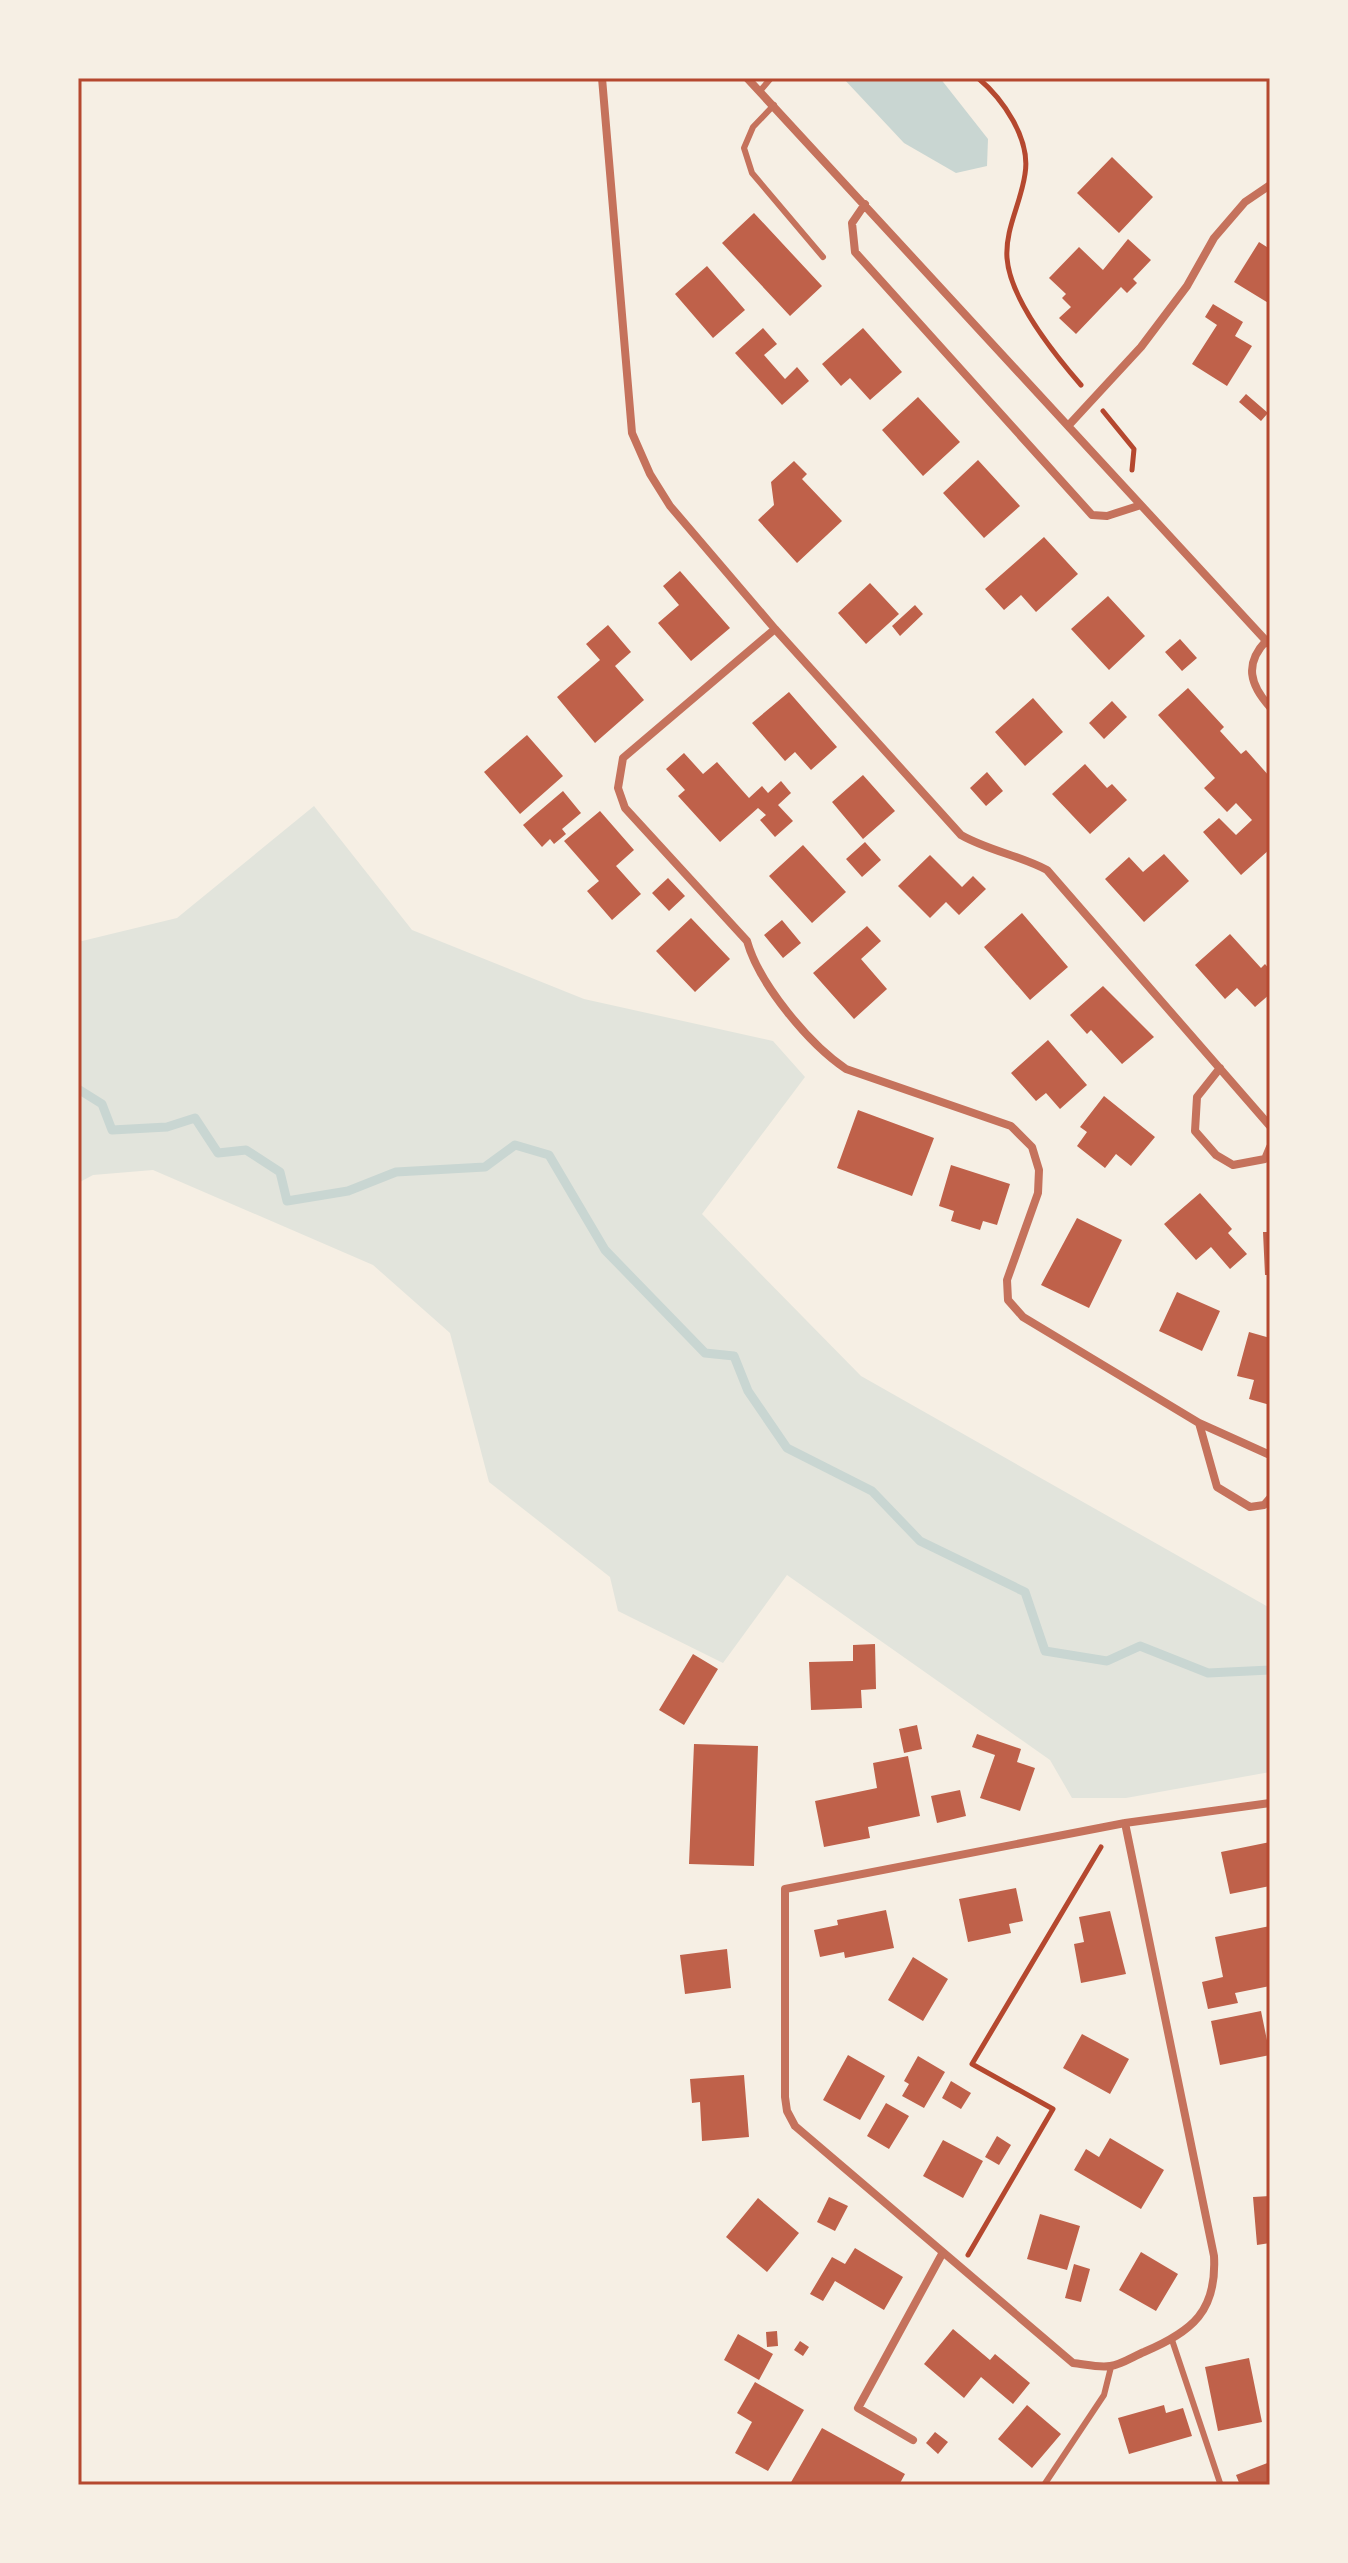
<svg xmlns="http://www.w3.org/2000/svg" width="1348" height="2563" font-family="Poppins,sans-serif">
<style>
.green{fill:#e2e4dc}
.water{fill:#c9d6d2}
.lines{fill:none;stroke-linecap:round;stroke-linejoin:round}
.stream{stroke:#c9d6d2;stroke-width:9}
.building{fill:#bf614a}
.path{stroke:#b5482f;stroke-width:5}
.service{stroke:#c5725c;stroke-width:6}
.minor{stroke:#c5725c;stroke-width:8}
.neatline{fill:none;stroke:#b5482f;stroke-width:3}
</style>
<rect width="100%" height="100%" fill="#f6efe4"/>
<path class="green" d="M314,806L412,930L584,999L773,1041L805,1077L702,1214L861,1376L1270,1608V1772L1126,1798H1072L1050,1760L787,1575L723,1663L618,1611L610,1577L489,1482L450,1333L373,1265L153,1170L93,1175L78,1183V942L177,918Z"/>
<path class="water" d="M843,78H940L988,139L987,166L956,173L904,143Z"/>
<g class="lines">
<path class="stream" d="M78,1089L102,1104L112,1130L167,1127L195,1118L218,1153L246,1150L280,1172L287,1201L348,1191L396,1172L485,1167L515,1145L549,1155L605,1250L705,1353L734,1356L748,1391L787,1448L872,1491L920,1541L1025,1592L1045,1651L1107,1661L1140,1646L1208,1673L1270,1670"/>
</g>
<path class="building" d="M1112,157L1153,197L1119,233L1077,193Z
M754,213L822,286L790,316L722,243Z
M1128,239L1151,260L1133,279L1137,283L1127,293L1121,287L1076,334L1059,318L1071,307L1062,298L1066,294L1049,278L1079,247L1103,270Z
M1259,242L1270,249V304L1234,282Z
M707,266L745,310L713,338L675,294Z
M1213,304L1243,322L1235,336L1252,346L1227,386L1192,364L1217,325L1205,317Z
M763,328L777,344L764,355L785,379L797,367L809,381L782,405L735,353Z
M863,328L902,372L870,400L850,378L841,386L822,364Z
M1246,394L1268,413L1261,421L1239,402Z
M918,397L960,442L923,476L882,430Z
M978,460L1020,506L984,538L943,493Z
M794,461L807,474L802,479L842,521L797,563L758,520L774,505L771,482Z
M1044,537L1078,574L1036,612L1021,595L1004,610L985,589Z
M680,571L730,628L691,661L658,623L679,605L663,586Z
M870,583L899,614L866,644L838,613Z
M1108,596L1145,636L1109,670L1071,629Z
M915,605L923,614L900,636L892,626Z
M608,625L631,652L615,666L644,700L595,743L557,697L600,660L586,644Z
M1180,639L1197,658L1182,671L1165,652Z
M1188,688L1224,727L1220,731L1241,754L1246,750L1270,777V849L1241,875L1203,832L1219,818L1236,835L1252,820L1236,803L1227,812L1204,788L1215,778L1158,715Z
M789,692L837,747L811,770L795,752L785,761L752,723Z
M1033,698L1063,732L1025,766L995,732Z
M1112,701L1127,717L1104,739L1089,723Z
M527,735L563,776L520,814L484,772Z
M684,753L703,774L717,762L749,798L762,786L768,793L781,781L791,793L778,805L793,821L775,837L760,820L766,815L758,808L720,842L678,796L685,790L666,769Z
M1085,764L1107,788L1112,784L1127,800L1090,834L1052,794Z
M987,772L1003,791L986,806L970,788Z
M863,775L895,811L863,839L832,802Z
M563,791L581,813L562,829L566,834L554,844L550,839L542,847L523,825Z
M600,811L634,850L616,866L641,894L612,920L587,891L599,881L564,841Z
M865,842L881,860L862,877L846,859Z
M803,845L846,892L812,923L769,876Z
M1164,854L1189,881L1144,922L1105,879L1129,857L1143,872Z
M930,855L962,887L973,876L986,889L959,915L946,902L930,918L898,886Z
M668,878L685,896L669,911L652,893Z
M1022,913L1068,967L1030,1000L984,947Z
M691,918L730,959L695,992L656,951Z
M782,920L801,943L783,958L764,935Z
M867,926L881,941L861,959L887,989L854,1019L813,973Z
M1230,934L1261,968L1265,964L1270,970V994L1255,1007L1237,988L1225,999L1195,965Z
M1103,986L1154,1037L1122,1064L1091,1030L1087,1034L1070,1015Z
M1048,1040L1087,1085L1060,1109L1046,1093L1036,1101L1011,1073Z
M1104,1096L1155,1137L1131,1166L1116,1154L1105,1168L1077,1146L1087,1132L1080,1127Z
M858,1110L934,1138L912,1196L837,1168Z
M951,1165L1010,1184L997,1225L983,1221L980,1230L951,1221L954,1211L939,1206Z
M1200,1193L1232,1229L1228,1233L1247,1254L1230,1269L1211,1247L1196,1260L1164,1224Z
M1077,1218L1122,1240L1089,1308L1041,1285Z
M1263,1232H1270V1275H1265Z
M1177,1292L1220,1311L1202,1351L1159,1331Z
M1249,1332L1270,1338V1405L1249,1399L1254,1380L1237,1376Z
M875,1644L876,1689L861,1690L862,1708L811,1710L809,1662L853,1661V1645Z
M693,1654L718,1669L684,1725L659,1710Z
M917,1725L922,1749L904,1753L899,1729Z
M977,1734L1021,1749L1017,1762L1035,1768L1020,1811L980,1798L995,1755L972,1747Z
M694,1744L758,1746L754,1866L689,1864Z
M908,1756L920,1816L868,1827L870,1838L824,1847L815,1801L877,1788L873,1763Z
M960,1790L966,1816L937,1823L931,1796Z
M1270,1842V1886L1230,1894L1221,1852Z
M1016,1888L1023,1921L1009,1924L1011,1933L968,1942L959,1899Z
M886,1910L894,1948L845,1958L844,1952L820,1957L814,1930L838,1925L837,1920Z
M1110,1911L1126,1974L1081,1983L1074,1944L1084,1942L1079,1917Z
M1270,1926V1986L1235,1993L1238,2003L1208,2009L1202,1982L1223,1977L1215,1937Z
M727,1949L731,1988L685,1994L680,1955Z
M913,1957L948,1979L923,2021L888,2000Z
M1261,2011L1270,2055L1220,2065L1211,2021Z
M1082,2034L1129,2059L1110,2094L1063,2068Z
M848,2055L885,2076L860,2120L823,2100Z
M918,2056L945,2072L924,2108L902,2096L909,2084L904,2081Z
M744,2075L749,2137L702,2141L700,2102L692,2103L690,2079Z
M951,2081L971,2093L961,2109L942,2098Z
M886,2103L909,2116L889,2149L867,2136Z
M997,2136L1011,2145L999,2165L985,2157Z
M1110,2138L1164,2170L1141,2209L1074,2170L1086,2149L1099,2157Z
M943,2140L983,2161L963,2198L923,2176Z
M1270,2196V2243L1257,2245L1253,2197Z
M829,2197L848,2206L835,2231L817,2222Z
M758,2198L799,2233L767,2272L726,2237Z
M1040,2214L1080,2226L1067,2270L1027,2259Z
M855,2248L903,2277L884,2310L835,2281L823,2301L810,2294L832,2257L845,2264Z
M1141,2252L1178,2274L1156,2311L1119,2290Z
M1074,2264L1090,2269L1081,2302L1065,2298Z
M953,2329L990,2360L995,2354L1030,2383L1013,2404L981,2377L964,2398L924,2364Z
M777,2331L778,2346L767,2347L766,2332Z
M738,2334L773,2354L759,2380L724,2360Z
M800,2341L809,2347L803,2356L794,2350Z
M1249,2358L1262,2422L1218,2431L1205,2367Z
M755,2382L804,2410L768,2471L735,2453L752,2422L737,2413Z
M1027,2405L1061,2434L1032,2468L998,2439Z
M1164,2405L1166,2413L1183,2408L1192,2436L1129,2454L1118,2418Z
M822,2428L905,2474L899,2485L790,2484Z
M935,2432L948,2442L938,2454L926,2443Z
M1270,2462V2485H1240L1236,2475Z"/>
<g class="lines">
<path class="path" d="M978,78C1003,99 1031,139 1025,174C1021,203 1005,229 1007,258C1010,299 1055,355 1081,385
M1103,411L1134,449L1132,470
M968,2255L1053,2109L972,2064L1101,1847"/>
<path class="service" d="M760,91L771,78
M774,105L753,127L744,148L752,173L823,257
M1172,2340L1220,2483
M1044,2485L1104,2395L1111,2367"/>
<path class="minor" d="M602,78L632,433L650,474L670,506L775,629L961,835C989,851 1019,855 1047,870L1270,1126
M747,78L1270,645
M865,204L852,223L855,252L1092,515L1107,516L1138,506
M1068,426L1141,347L1187,286L1214,238L1245,202L1270,185
M775,629L623,758L618,788L625,808L747,941C759,984 809,1044 846,1069L1011,1126L1032,1147L1039,1170L1038,1193L1007,1280L1008,1300L1023,1317L1199,1423L1270,1455
M1266,641C1244,664 1250,685 1270,707
M1220,1068L1197,1097L1195,1131L1216,1155L1233,1165L1265,1159L1270,1147
M1199,1423L1217,1487L1250,1507L1264,1505L1270,1498
M1125,1823L1214,2256C1217,2311 1193,2331 1144,2352C1134,2356 1121,2365 1110,2366C1099,2368 1084,2364 1073,2363L795,2126L787,2111L785,2097V1889L1125,1823L1270,1803
M913,2440L858,2408L942,2254"/>
</g>
<rect width="1348" height="2563" fill="none" stroke="#f6efe4" stroke-width="160"/>
<rect x="80" y="80" width="1188" height="2403" class="neatline"/>
</svg>
